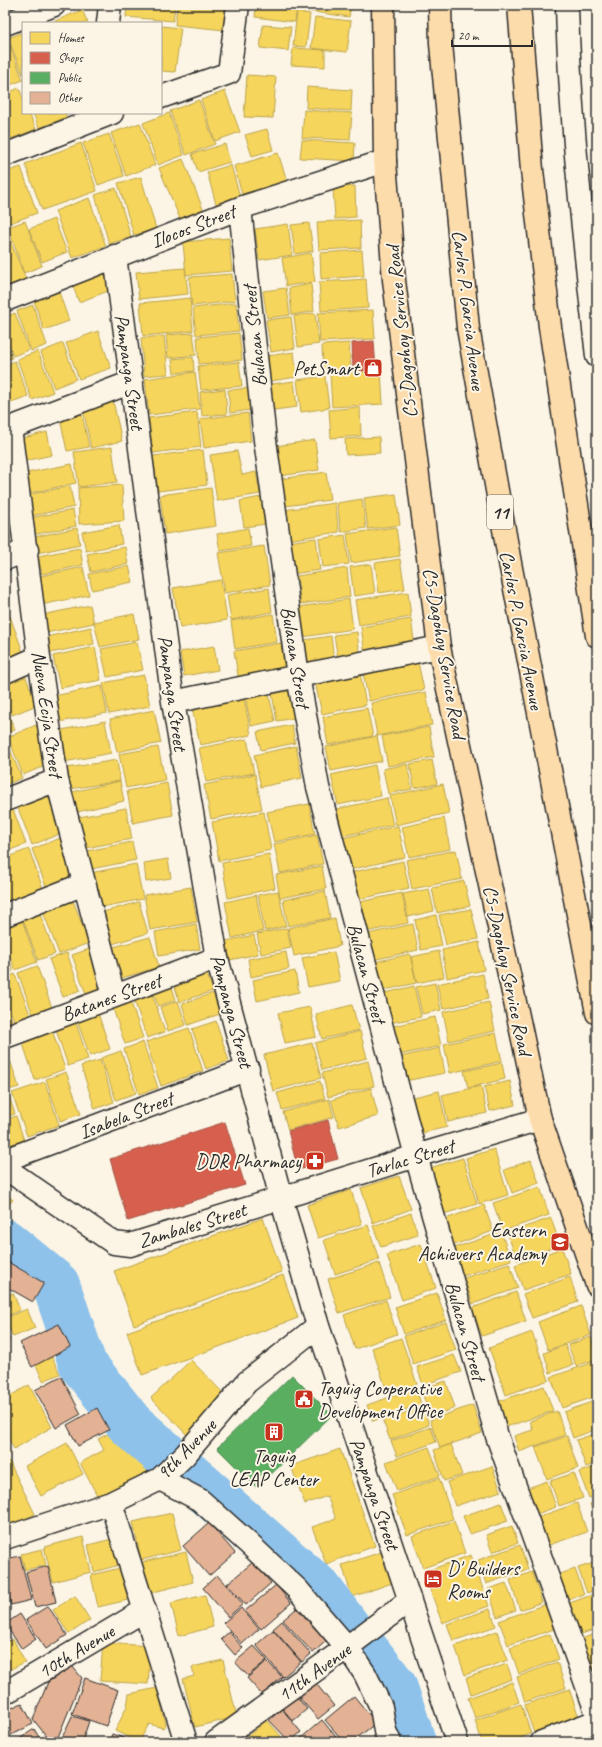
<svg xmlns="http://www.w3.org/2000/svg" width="602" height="1747" font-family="Caveat,sans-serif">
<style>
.homes{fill:#f6d55c;stroke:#b9a24d}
.shops{fill:#d6604d;stroke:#a35043}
.public{fill:#5aae61;stroke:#4c8751}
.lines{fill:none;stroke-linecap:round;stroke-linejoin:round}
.river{stroke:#8ec2eb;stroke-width:48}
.building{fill:#e3b295;stroke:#2b2b2b}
.minor-casing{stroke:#2b2b2b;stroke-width:25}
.major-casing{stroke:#2b2b2b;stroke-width:25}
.minor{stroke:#fcf5e5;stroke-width:22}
.major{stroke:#fddcac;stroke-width:22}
.labels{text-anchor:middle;stroke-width:4;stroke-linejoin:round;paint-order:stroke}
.shield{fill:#fcf5e5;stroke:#6a6863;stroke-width:1}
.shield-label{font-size:19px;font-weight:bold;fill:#2b2b2b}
.street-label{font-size:20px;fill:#2b2b2b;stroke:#fcf5e5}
.poi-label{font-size:20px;fill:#2b2b2b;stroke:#fcf5e5;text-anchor:end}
</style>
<rect width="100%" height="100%" fill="#fcf5e5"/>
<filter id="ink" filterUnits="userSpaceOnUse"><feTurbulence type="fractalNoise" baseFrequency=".025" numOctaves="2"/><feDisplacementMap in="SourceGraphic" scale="8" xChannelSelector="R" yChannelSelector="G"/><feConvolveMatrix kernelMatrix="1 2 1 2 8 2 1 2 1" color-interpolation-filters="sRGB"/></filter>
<g filter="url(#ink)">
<path class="homes" d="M127,5H175L173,21L126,17Z
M177,5H228L225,30L175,25Z
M256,5H297L295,22L255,17Z
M308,5H351L349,17L307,11Z
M82,10L88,23H50Z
M297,12L310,14L306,47L293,46Z
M315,17L351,21L347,52L311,48Z
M263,25L291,27L288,51L260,48Z
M161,26L181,28L175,72L161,71Z
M23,32V75L8,38Z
M10,46L23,80L5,87V48Z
M293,48L325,50V67L291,65Z
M247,75L276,77L273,118L244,117Z
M307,87L352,90L351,111L306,108Z
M19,88L23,98V113H29L36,129L8,140L5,133V94Z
M225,91L240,132L215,141L201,100Z
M199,100L215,144L186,155L170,111Z
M304,110L352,113L350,140L302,138Z
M33,113H65L67,117L39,128Z
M169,113L184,155L158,165L143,123Z
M140,123L155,165L126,176L111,133Z
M267,129L273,150L252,156L245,135Z
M109,134L124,176L98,185L83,143Z
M302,140L355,143L354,161L300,158Z
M81,143L97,191L42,210L25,164Z
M225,144L230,162L198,172L192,154Z
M278,153L287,181L242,194L234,166Z
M183,159L203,209L180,219L159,168Z
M231,165L240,197L216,204L207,172Z
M21,167L37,213L5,225V172Z
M141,177L156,229L134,235L118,183Z
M355,186L356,217L335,219L333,188Z
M116,188L131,237L109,244L95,195Z
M89,198L106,246L72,258L55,211Z
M54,219L67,252L42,262L29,229Z
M360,220L361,248L319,250L317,222Z
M25,221L42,266L24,273L8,227Z
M309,223L313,251L295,254L291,225Z
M288,224L292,255L259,260L255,229Z
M5,228L27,282L9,289L5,279Z
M229,238L232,271L186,275L183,242Z
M362,250L364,276L321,279L320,253Z
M311,253L315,282L286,286L282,258Z
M185,268L188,294L139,299L136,272Z
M104,273L111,290L79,302L72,284Z
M232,274L235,301L192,306L189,277Z
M366,279L368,308L321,311L319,282Z
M311,284L314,311L292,315L289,288Z
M286,288L290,315L267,318L263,291Z
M59,292L69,321L44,330L34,301Z
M190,298L193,331L143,336L140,303Z
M236,303L239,331L196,335L193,308Z
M33,305L47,345L31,351L17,311Z
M373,310L375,339L320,342L318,313Z
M15,313L29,350L13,356L5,333V317Z
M315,313L319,344L298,347L294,316Z
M291,317L295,348L271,352L266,320Z
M98,331L111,368L79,379L66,343Z
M193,333L196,355L168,358L166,335Z
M239,333L242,360L199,364L197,337Z
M164,336L168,374L144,376L141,338Z
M5,340L12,358L5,360Z
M63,343L76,379L54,388L41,352Z
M349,343L351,371L323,373L322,345Z
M38,351L53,392L32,400L17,359Z
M294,352L297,377L264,382L260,357Z
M193,357L194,371L174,373L172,359Z
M15,361L28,396L6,404L5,365Z
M239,362L242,386L201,390L198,366Z
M381,371L383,404L332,407L330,374Z
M195,372L200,409L149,415L145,379Z
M325,376L329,408L301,412L297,380Z
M294,381L297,407L267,411L264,385Z
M248,388L250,410L230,413L228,390Z
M225,389L227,414L202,416L200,392Z
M113,401L122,441L91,448L83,408Z
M360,407L361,436L331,438L329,410Z
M197,412L201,447L153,453L149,418Z
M248,413L251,441L204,448L200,419Z
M82,414L89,447L67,451L60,419Z
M47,432L52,455L25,461L19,439Z
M379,437L380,453L346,455L345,439Z
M315,440L319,470L280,476L276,446Z
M112,447L117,482L79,487L74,452Z
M203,450L207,485L158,491L153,456Z
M237,451L242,475L256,472L260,494L217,501L210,455Z
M72,464L76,483L30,493L26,473Z
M326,472L330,500L285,506L281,479Z
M122,485L124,521L79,524L78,488Z
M70,486L74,507L31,516L27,495Z
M211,488L216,526L165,534L160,495Z
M396,494L400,525L368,529L364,498Z
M261,497L266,524L244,527L240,501Z
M362,499L366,528L341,532L337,503Z
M335,503L339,532L287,540L283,510Z
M73,510L76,526L32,535L29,518Z
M119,525L122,544L86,551L82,532Z
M396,527L400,556L351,563L347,534Z
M77,528L80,544L37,553L34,537Z
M248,528L251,546L220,551L217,534Z
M345,535L349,564L323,567L319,539Z
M316,538L320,570L292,574L287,542Z
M264,546L270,585L225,593L218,553Z
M125,547L128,564L91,572L87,554Z
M80,548L83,565L42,574L38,556Z
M400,559L405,589L379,593L375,563Z
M371,564L375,593L354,596L350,567Z
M129,566L133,582L92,590L89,574Z
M83,567L89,595L41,605L36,577Z
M347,568L350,597L301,604L297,576Z
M5,577L9,591L5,592Z
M221,580L227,620L180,628L173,588Z
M269,588L272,612L231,620L227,595Z
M408,592L411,617L359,625L355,600Z
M349,599L353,629L303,637L299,607Z
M90,605L94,623L46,633L42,615Z
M134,614L139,639L100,647L94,622Z
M273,614L277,642L235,649L231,621Z
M10,616L24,655L5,662V618Z
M411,619L415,647L365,654L361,627Z
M91,627L94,644L50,653L46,637Z
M357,632L360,656L338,659L334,635Z
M331,636L334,661L307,665L304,640Z
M137,642L143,670L107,677L101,649Z
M281,643L286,675L239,682L234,651Z
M214,646L218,670L184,676L180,652Z
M95,647L101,680L60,688L53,656Z
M418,662L424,690L369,701L363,673Z
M360,673L366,705L322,714L315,682Z
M25,675L37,705L12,715L5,697V683Z
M144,675L150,706L109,714L103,683Z
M102,686L107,713L59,722L54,696Z
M268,691L275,721L251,726L245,696Z
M289,691L295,718L277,721L272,694Z
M426,692L432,725L377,736L371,703Z
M244,698L251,735L200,745L192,708Z
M5,705L15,730L5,734Z
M367,708L373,736L328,745L323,717Z
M154,710L161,743L117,752L110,719Z
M105,721L111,753L64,762L57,731Z
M36,725L52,763L23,775L8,737Z
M292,725L295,743L261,750L257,732Z
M429,727L434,757L388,766L382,736Z
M377,736L382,761L331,771L326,747Z
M5,738L22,778L5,785Z
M247,739L254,773L206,782L199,748Z
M296,746L302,778L261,787L254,755Z
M158,747L165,780L126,788L119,754Z
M117,760L120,781L70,789L67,768Z
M432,760L437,784L414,788L410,764Z
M407,764L412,789L388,794L383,769Z
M375,765L381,796L338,805L331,775Z
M255,774L262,809L211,819L204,785Z
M120,781L124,801L73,813L68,793Z
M167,783L173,815L133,823L127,791Z
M443,784L449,813L396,825L390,796Z
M47,791L62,833L32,845L16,803Z
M387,798L393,825L342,836L337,809Z
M11,804L26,844L5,852V807Z
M309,804L315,834L274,842L267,812Z
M126,808L132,839L81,849L74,818Z
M264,812L271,850L219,861L212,822Z
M444,818L450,849L409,857L402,827Z
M398,826L405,857L349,870L342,838Z
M317,835L323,864L280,873L274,844Z
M63,837L78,877L47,889L32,849Z
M132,842L136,860L86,870L82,852Z
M29,849L43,889L7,902L5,896V858Z
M456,850L462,879L412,889L406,860Z
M269,854L275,888L228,898L222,863Z
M168,859L171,878L146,882L144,863Z
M403,861L409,888L355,900L349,873Z
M136,864L143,899L97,908L90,873Z
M322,866L326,889L280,898L276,875Z
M464,881L470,906L437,913L432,888Z
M191,887L197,922L150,930L144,895Z
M429,889L434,911L408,917L403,894Z
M278,891L286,926L265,931L258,895Z
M325,891L330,918L288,926L283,900Z
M402,893L408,923L361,933L355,903Z
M256,895L263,931L232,938L225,902Z
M72,898L89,943L59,954L42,909Z
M139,902L148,933L106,946L96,914Z
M471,909L478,939L446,945L439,915Z
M39,911L55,954L38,960L22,917Z
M436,915L442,946L421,950L415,920Z
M21,917L37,962L15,970L5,942V923Z
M335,918L340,946L294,956L288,928Z
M196,924L200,949L159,956L155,932Z
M413,924L418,950L368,961L363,935Z
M287,928L291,948L261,954L257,934Z
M254,935L258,954L230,960L226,941Z
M150,937L159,967L115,980L106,949Z
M479,942L484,970L447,978L442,950Z
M5,949L13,971L5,974Z
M89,949L104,991L87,997L72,955Z
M439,951L444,977L417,983L411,957Z
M286,952L289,969L251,977L248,959Z
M334,952L340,981L308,987L302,958Z
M67,953L80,990L63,997L49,959Z
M410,954L416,983L376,992L370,963Z
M37,966L52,1008L33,1015L18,973Z
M205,968L213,991L180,1002L172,979Z
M295,971L299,992L257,1001L253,980Z
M15,974L31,1017L15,1023L5,996V978Z
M483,974L488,999L443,1009L437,984Z
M170,981L176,1000L158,1006L152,988Z
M435,983L441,1010L422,1014L416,987Z
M414,986L421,1017L383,1024L377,995Z
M150,988L165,1032L147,1038L132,994Z
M213,993L220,1014L188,1025L182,1004Z
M129,997L143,1038L125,1044L111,1003Z
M178,1001L186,1025L168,1031L160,1007Z
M5,1002L13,1023L5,1026Z
M489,1002L495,1031L449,1041L443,1012Z
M352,1005L359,1030L322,1039L316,1014Z
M310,1007L316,1037L285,1043L278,1013Z
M97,1010L110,1049L90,1056L76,1018Z
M74,1017L88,1059L68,1066L54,1024Z
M435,1017L441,1046L394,1056L388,1027Z
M216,1021L229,1061L206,1069L192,1029Z
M51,1027L65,1069L35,1080L21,1038Z
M189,1028L203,1071L161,1086L146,1042Z
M360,1031L367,1058L322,1070L315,1043Z
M496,1033L502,1061L450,1073L444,1044Z
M143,1042L158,1088L139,1094L124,1049Z
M312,1043L321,1078L273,1091L264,1055Z
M440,1048L445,1073L400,1082L395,1058Z
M121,1051L136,1093L116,1100L101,1058Z
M9,1057L19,1087L5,1091V1059Z
M100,1060L114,1102L95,1109L81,1066Z
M368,1061L374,1086L328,1097L322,1073Z
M502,1063L505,1079L468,1088L464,1071Z
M66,1072L81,1114L60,1121L46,1079Z
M320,1081L325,1099L282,1110L277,1093Z
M510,1081L515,1105L490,1111L484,1087Z
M45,1082L59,1125L27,1136L12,1093Z
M481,1086L487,1113L448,1122L442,1095Z
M371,1088L378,1116L339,1127L331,1100Z
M439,1091L447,1127L414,1135L405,1099Z
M9,1096L15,1114L5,1117V1097Z
M329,1099L334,1117L288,1130L283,1112Z
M16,1116L24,1140L5,1147V1120Z
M494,1149L508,1195L479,1204L466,1158Z
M463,1158L477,1204L440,1215L426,1169Z
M531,1160L539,1183L512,1193L504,1170Z
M399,1176L411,1209L373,1223L361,1188Z
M540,1187L549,1215L503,1231L493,1203Z
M351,1190L362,1224L318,1238L307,1205Z
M5,1192L13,1200L5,1208Z
M484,1205L493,1231L451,1246L443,1220Z
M411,1213L418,1235L381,1247L373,1226Z
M263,1218L282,1272L134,1325L114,1271Z
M551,1218L560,1245L517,1260L507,1233Z
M368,1225L379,1260L335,1274L324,1240Z
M501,1232L511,1260L463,1276L454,1248Z
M421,1244L436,1288L402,1300L387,1255Z
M562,1248L571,1274L523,1290L515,1265Z
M379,1263L390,1297L339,1313L328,1279Z
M509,1263L518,1288L473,1304L464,1278Z
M283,1275L298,1318L142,1375L127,1332Z
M570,1277L578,1302L532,1318L523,1294Z
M516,1292L526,1321L482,1336L472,1308Z
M13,1293L20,1310L5,1317V1297Z
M437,1293L446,1320L404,1334L395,1307Z
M386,1300L397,1334L355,1349L344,1315Z
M581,1306L591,1335L548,1350L538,1322Z
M27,1309L35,1328L13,1337L5,1318Z
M446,1322L456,1350L413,1364L404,1336Z
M532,1332L549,1380L506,1395L489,1348Z
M591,1337L597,1359L576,1366L568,1345Z
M401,1338L417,1384L388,1394L372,1348Z
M565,1345L573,1365L550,1373L544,1353Z
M454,1355L461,1372L423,1385L417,1367Z
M52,1357L60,1374L43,1381L36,1365Z
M191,1360L228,1398L188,1436L151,1398Z
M597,1361V1396L562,1408L551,1377Z
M446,1381L455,1408L430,1417L421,1389Z
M29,1385L52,1427L14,1449L5,1432V1399Z
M544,1386L553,1411L506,1427L497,1402Z
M416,1388L421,1404L373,1421L367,1405Z
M597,1400V1429L573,1438L564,1412Z
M473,1405L482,1433L440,1448L430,1420Z
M423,1406L429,1425L390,1440L383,1421Z
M557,1411L565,1435L519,1452L514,1436L533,1430L530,1421Z
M123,1426L130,1439L136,1436L153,1470L99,1499L80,1463L104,1450L98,1439Z
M431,1427L436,1442L397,1456L391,1441Z
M597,1433V1463L586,1467L576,1440Z
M567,1436L578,1468L547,1479L535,1447Z
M67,1443L83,1474L41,1496L25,1466Z
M451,1444L462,1475L444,1481L434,1450Z
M5,1447L10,1453L5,1456Z
M429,1447L440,1476L397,1491L386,1462Z
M340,1449L375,1546L326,1564L312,1527L336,1519L327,1496L305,1504L291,1466Z
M9,1461L35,1514L5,1529V1463Z
M492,1466L501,1491L455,1506L447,1482Z
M597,1466V1495L589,1498L579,1472Z
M574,1473L583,1498L559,1506L550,1481Z
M439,1478L453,1519L407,1535L392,1495Z
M547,1481L556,1507L534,1515L525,1489Z
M597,1501V1523L590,1504Z
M501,1503L508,1521L470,1534L463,1516Z
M577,1503L587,1532L546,1546L536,1518Z
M172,1513L181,1550L141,1560L133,1522Z
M454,1521L465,1553L423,1568L412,1536Z
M512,1526L518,1543L492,1552L486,1535Z
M83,1537L91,1572L53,1582L44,1547Z
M112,1539L119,1565L94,1572L88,1545Z
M520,1545L528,1569L486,1584L478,1560Z
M42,1549L46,1565L25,1570L21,1554Z
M384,1551L395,1582L352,1597L342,1565Z
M186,1552L193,1582L146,1594L138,1563Z
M471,1555L489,1606L442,1623L424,1572Z
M597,1562V1589L587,1593L578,1568Z
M120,1568L128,1600L98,1607L91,1575Z
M575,1569L584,1594L560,1603L551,1577Z
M532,1572L542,1602L520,1610L510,1580Z
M506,1583L516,1610L497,1617L488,1589Z
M597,1593V1629L578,1635L567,1604Z
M205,1595L213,1627L179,1636L171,1603Z
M75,1596L90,1620L69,1634L53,1610Z
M546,1604L554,1629L508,1645L499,1621Z
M490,1609L496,1626L453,1641L447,1624Z
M497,1631L508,1660L465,1675L455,1646Z
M597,1633V1661L584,1665L576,1641Z
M550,1634L559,1659L519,1674L510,1648Z
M13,1639L25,1662L5,1672V1643Z
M103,1643L151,1646L148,1684L100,1681Z
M223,1660L237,1717L195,1727L183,1679L194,1676L192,1667Z
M557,1662L566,1688L525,1702L517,1677Z
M597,1663V1679L592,1665Z
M507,1664L512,1679L471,1694L466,1678Z
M512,1682L519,1702L475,1718L468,1698Z
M157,1688L166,1724L163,1728L149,1724L139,1742L115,1731L127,1706L129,1694Z
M569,1689L579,1717L534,1733L524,1705Z
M521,1704L531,1734L509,1742H482L475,1720Z
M267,1720L286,1742H241Z"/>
<path class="shops" d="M374,341L376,370L353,371L352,343Z
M328,1120L338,1159L298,1170L288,1131Z
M225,1122L245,1185L128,1221L110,1159Z"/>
<path class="public" d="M292,1375L332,1415L257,1488L217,1448Z"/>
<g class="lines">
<path class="river" d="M5,1243L56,1285L83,1365L130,1424L318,1589L353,1636
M357,1640L393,1686L412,1742"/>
</g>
<path class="building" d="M8,1262L44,1283L33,1302L5,1286V1267Z
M59,1324L70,1347L32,1367L20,1343Z
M5,1333L9,1340L5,1343Z
M61,1376L81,1414L56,1428L35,1390Z
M97,1408L109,1430L78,1446L67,1425Z
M209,1523L235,1553L209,1576L183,1546Z
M20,1556L31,1600L11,1605L5,1579V1559Z
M253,1562L271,1583L246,1605L227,1584Z
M48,1566L56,1602L35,1607L26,1572Z
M217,1575L243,1604L228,1617L203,1588Z
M276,1585L291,1603L261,1629L245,1611Z
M48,1606L67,1635L46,1649L26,1620Z
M241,1608L259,1629L242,1644L223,1623Z
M297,1608L326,1641L313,1653L283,1620Z
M20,1614L36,1639L22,1649L5,1624Z
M282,1621L311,1654L302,1662L273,1629Z
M273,1630L301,1662L283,1677L256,1645Z
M229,1632L243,1648L235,1655L221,1639Z
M254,1646L267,1660L248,1676L235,1662Z
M267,1661L282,1677L262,1695L247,1678Z
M72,1666L82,1678L56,1742H51L33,1719L48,1682Z
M85,1678L118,1690L106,1726L72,1714Z
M314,1681L334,1706L318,1719L297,1695Z
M296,1696L307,1709L293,1721L282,1708Z
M354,1696L376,1723L352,1742H344L325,1720Z
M22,1703L33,1724L5,1738V1711Z
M282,1709L301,1732L290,1742L269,1720Z
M72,1716L89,1721L82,1742H60Z
M322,1720L340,1742H305L301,1738Z
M34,1729L42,1742H15Z
M112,1734L126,1739L125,1742H109Z"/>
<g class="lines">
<defs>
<path id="minor" d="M567,5C570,122 584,239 597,356
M108,23L110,5
M5,24L54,5
M161,97L229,73L238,5
M5,155L112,113
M240,208L265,440L298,676L318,787L416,1156L497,1436L597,1714
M115,256L173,702L217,958L281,1198L318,1326L457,1742
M5,300L240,208L385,161
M10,428L39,657L57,780L114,996
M5,430L132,382
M5,559L27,550
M5,672L39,657
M173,702L439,647
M5,800L57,780
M5,915L84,884
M5,1037L217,958
M5,1160L248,1069
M5,1168L114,1243L130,1245L416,1156L540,1119
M160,1479L200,1500L248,1543L297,1589L347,1647L365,1674L381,1707L385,1731L390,1742
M111,1503L186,1742
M5,1538L111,1503L160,1479L185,1455L247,1382L318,1326
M5,1691L10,1690L145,1610
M216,1742L342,1651L410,1600
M542,1742L597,1721"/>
<path id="major" d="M383,5L385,161L394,280L439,647L540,1119L597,1285
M440,5L441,44L468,328L510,563L597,1013
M519,5L532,170L550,327L597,636"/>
</defs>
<use href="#minor" class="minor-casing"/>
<use href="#major" class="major-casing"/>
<use href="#minor" class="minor"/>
<use href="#major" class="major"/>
</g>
</g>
<defs>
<symbol id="shop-square" viewBox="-11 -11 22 22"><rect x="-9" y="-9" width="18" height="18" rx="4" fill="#c8321e" stroke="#fcf5e5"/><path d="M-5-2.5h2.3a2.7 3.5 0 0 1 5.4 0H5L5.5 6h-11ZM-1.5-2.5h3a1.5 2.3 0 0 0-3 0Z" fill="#fff"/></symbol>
<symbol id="pharmacy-square" viewBox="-11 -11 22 22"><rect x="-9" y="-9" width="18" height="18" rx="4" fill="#c8321e" stroke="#fcf5e5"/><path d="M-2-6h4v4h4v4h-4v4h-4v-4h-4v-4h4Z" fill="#fff"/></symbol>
<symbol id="school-square" viewBox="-11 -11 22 22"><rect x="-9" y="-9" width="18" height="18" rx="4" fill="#c8321e" stroke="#fcf5e5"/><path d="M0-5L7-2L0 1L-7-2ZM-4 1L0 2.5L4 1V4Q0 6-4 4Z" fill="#fff"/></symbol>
<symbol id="civic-square" viewBox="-11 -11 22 22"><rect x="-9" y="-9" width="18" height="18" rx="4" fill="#c8321e" stroke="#fcf5e5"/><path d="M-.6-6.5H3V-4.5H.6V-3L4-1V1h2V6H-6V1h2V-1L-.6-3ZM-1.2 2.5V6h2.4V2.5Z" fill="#fff"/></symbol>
<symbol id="building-square" viewBox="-11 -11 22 22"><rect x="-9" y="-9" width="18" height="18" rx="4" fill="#c8321e" stroke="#fcf5e5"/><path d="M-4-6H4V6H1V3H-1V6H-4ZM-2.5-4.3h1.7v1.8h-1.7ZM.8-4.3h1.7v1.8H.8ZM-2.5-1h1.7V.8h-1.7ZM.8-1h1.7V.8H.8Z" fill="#fff"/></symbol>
<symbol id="hotel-square" viewBox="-11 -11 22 22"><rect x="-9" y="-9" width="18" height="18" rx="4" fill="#c8321e" stroke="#fcf5e5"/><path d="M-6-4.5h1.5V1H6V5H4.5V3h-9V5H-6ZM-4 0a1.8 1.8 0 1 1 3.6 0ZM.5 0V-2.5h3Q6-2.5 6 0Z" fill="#fff"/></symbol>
</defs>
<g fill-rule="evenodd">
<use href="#shop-square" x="362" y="357" width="22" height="22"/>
<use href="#pharmacy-square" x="304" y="1150" width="22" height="22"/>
<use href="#school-square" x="549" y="1231" width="22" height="22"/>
<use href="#civic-square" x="293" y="1388" width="22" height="22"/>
<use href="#building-square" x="263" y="1421" width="22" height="22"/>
<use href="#hotel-square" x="422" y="1568" width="22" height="22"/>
</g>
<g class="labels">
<rect class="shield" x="487" y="495" width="26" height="34" rx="3"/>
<g class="shield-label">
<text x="500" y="519">11</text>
</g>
<g class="street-label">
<text transform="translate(193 226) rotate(-21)" y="7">Ilocos Street</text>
<text transform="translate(469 310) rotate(83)" y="7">Carlos P. Garcia Avenue</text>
<text transform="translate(401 332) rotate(-96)" y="7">C5-Dagohoy Service Road</text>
<text transform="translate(254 336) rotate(-96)" y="7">Bulacan Street</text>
<text transform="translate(130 372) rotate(82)" y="7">Pampanga Street</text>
<text transform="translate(522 630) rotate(79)" y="7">Carlos P. Garcia Avenue</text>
<text transform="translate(445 653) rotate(80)" y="7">C5-Dagohoy Service Road</text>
<text transform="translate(296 657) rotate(81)" y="7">Bulacan Street</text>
<text transform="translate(173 693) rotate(82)" y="7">Pampanga Street</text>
<text transform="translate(48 714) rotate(82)" y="7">Nueva Ecija Street</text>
<text transform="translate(508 970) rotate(78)" y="7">C5-Dagohoy Service Road</text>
<text transform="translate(367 973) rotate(75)" y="7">Bulacan Street</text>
<text transform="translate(111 997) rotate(-20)" y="7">Batanes Street</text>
<text transform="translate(232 1011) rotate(75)" y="7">Pampanga Street</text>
<text transform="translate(126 1115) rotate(-21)" y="7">Isabela Street</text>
<text transform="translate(410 1158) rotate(-17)" y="7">Tarlac Street</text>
<text transform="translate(192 1225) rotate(-17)" y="7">Zambales Street</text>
<text transform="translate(466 1331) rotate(74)" y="7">Bulacan Street</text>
<text transform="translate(186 1449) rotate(-46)" y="7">9th Avenue</text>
<text transform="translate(375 1494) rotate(71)" y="7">Pampanga Street</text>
<text transform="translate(76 1651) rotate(-31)" y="7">10th Avenue</text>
<text transform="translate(314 1672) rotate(-36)" y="7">11th Avenue</text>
</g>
<g class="poi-label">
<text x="359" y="375">PetSmart</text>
<text x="301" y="1168">DDR Pharmacy</text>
<text x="546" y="1237">Eastern<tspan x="546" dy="23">Achievers Academy</tspan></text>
<text x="318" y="1395" text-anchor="start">Taguig Cooperative<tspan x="318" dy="23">Development Office</tspan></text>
<text x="274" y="1463" text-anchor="middle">Taguig<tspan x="274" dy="23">LEAP Center</tspan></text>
<text x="447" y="1575" text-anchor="start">D' Builders<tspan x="447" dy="23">Rooms</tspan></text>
</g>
</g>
<rect width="602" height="1747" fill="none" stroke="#fcf5e5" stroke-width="20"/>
<rect x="10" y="10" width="582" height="1727" fill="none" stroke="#2b2b2b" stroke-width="1.5" filter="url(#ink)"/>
<rect x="22" y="22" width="140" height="92" fill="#fcf5e5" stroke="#a8a49b"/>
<rect x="30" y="32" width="20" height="12" fill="#f6d55c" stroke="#a8a49b"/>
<text x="58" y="42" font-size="12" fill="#2b2b2b">Homes</text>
<rect x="30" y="52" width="20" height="12" fill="#d6604d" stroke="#a8a49b"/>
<text x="58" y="62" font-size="12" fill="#2b2b2b">Shops</text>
<rect x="30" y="72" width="20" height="12" fill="#5aae61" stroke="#a8a49b"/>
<text x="58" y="82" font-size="12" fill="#2b2b2b">Public</text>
<rect x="30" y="92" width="20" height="12" fill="#e3b295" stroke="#a8a49b"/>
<text x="58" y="102" font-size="12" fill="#2b2b2b">Other</text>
<path d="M452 40v6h80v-6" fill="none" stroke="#2b2b2b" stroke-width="2"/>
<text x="458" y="40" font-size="12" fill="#2b2b2b" stroke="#fcf5e5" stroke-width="3" paint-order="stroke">20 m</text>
</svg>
